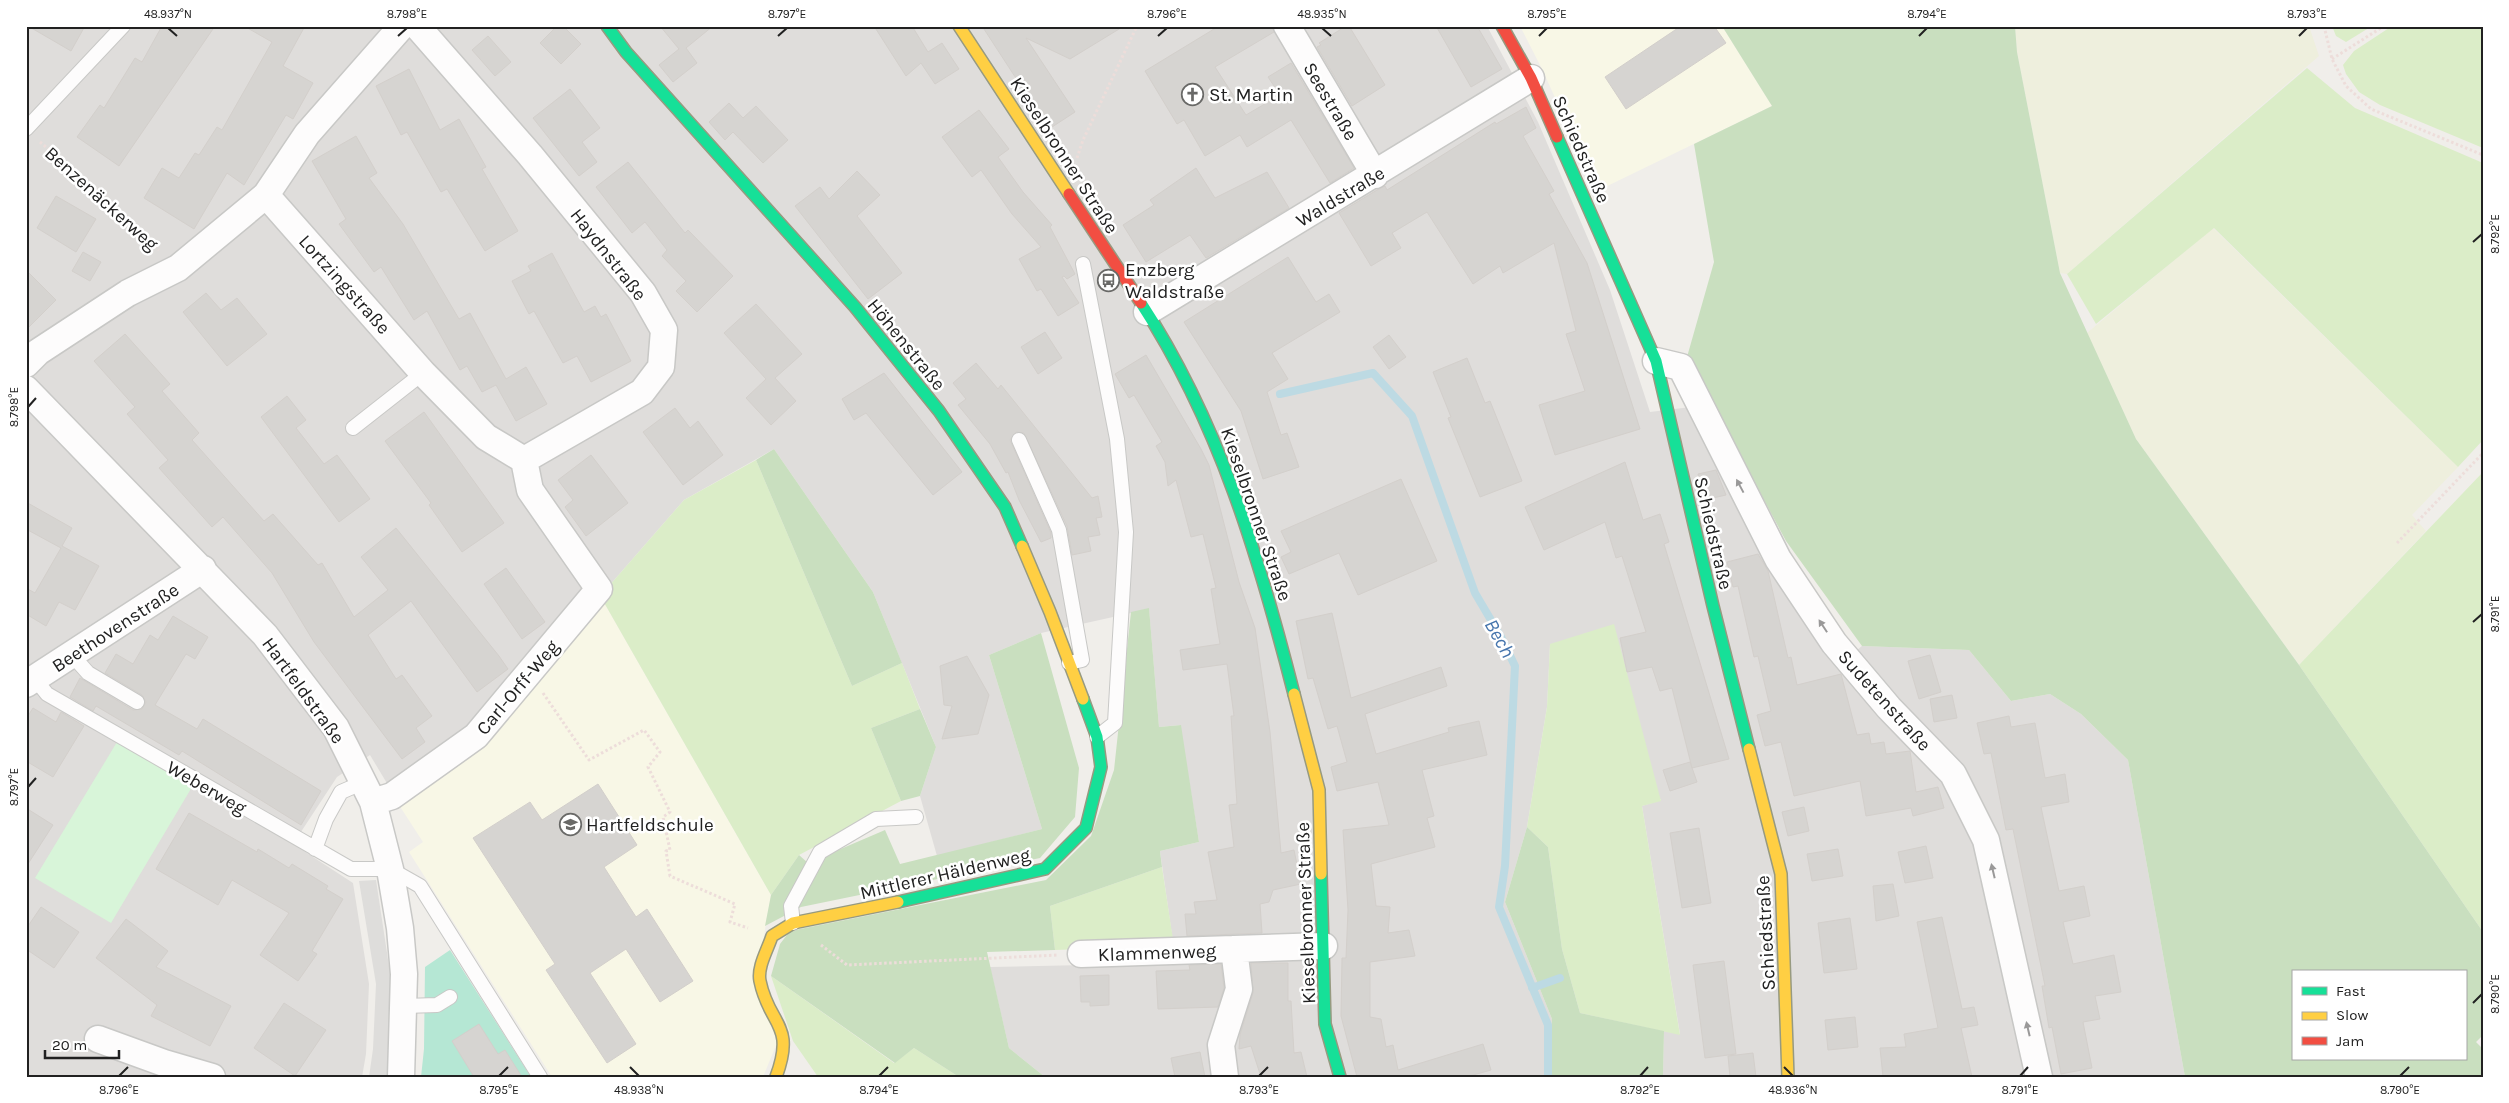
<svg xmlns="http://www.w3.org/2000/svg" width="2509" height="1103" font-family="Karla,sans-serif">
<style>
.residential{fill:#dfdddb}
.education{fill:#f8f7e6}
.religious{fill:#dedddb}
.farmland{fill:#eeefdd}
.grass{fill:#dbedc8}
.forest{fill:#c9dfbf;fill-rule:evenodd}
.park{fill:#d8f5d9}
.pitch{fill:#b5e7d4}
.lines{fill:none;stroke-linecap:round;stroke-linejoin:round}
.stream{stroke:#bddae3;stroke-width:8}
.building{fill:#d6d4d1;stroke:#d3cfcb}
.lane-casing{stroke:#c8c8c6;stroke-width:16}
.street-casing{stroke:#c8c8c6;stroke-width:29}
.fast-casing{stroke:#979a80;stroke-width:14}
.slow-casing{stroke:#979a80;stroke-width:14}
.jam-casing{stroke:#979a80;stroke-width:14}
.path{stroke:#edddda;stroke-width:3;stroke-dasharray:2.5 2.5;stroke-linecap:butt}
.lane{stroke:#fdfcfc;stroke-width:14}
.street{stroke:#fdfcfc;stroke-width:26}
.fast{stroke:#16e098;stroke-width:11}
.slow{stroke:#ffcf43;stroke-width:11}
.jam{stroke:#f24e42;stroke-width:11}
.oneway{fill:#9a9999}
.ticks{fill:none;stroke:#212121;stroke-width:2}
.labels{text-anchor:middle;stroke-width:5;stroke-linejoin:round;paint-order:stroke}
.poi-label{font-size:19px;fill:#212121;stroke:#fff;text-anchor:start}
.street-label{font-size:19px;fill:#212121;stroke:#fff}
.water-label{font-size:20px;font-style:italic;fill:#4675ad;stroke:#fff}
.neatline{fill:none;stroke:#212121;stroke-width:2}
.ticks-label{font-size:12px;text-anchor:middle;fill:#212121}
</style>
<rect width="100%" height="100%" fill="#f0eeea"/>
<path class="residential" d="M26,26H1487L1538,122L1610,290L1650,412L1691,407L1841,663L1862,646L1969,650L2011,701L2050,694L2081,714L2128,760L2185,1077H1663L1664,1031L1680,1034L1642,806L1661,800L1550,644L1547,707L1527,827L1505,902L1552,1019L1549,1077H1045L1009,1048L990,967L1176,963L1160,851L1199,842L1180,725L1159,727L1149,609L1041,633L989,655L1042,829L937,856L920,796L936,747L873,592L774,449L684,500L609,586L473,726L388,785L370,755L337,777L293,844L353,883L369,984L366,1054L362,1077H26Z"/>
<path class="education" d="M1520,26H1722L1772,106L1597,191L1543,71Z
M602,599L771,895L755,987L779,1038L763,1077H552L409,852L423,842L399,805Z"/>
<path class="religious" d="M376,880L392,986L390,1054L387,1077H369L373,1049L376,984L359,881Z"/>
<path class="farmland" d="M2015,26H2309L2319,56L2067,274L2060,273L2017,52Z
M2213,228L2458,467L2412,515L2426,531L2299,665L2136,439L2087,333Z"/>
<path class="grass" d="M2332,26H2372L2346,42L2336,36Z
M2392,26H2483V148L2380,105L2359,92L2346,74L2343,65L2354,51Z
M2307,68L2355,108L2483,163V440L2458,467L2214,228L2096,324L2067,274Z
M756,460L852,686L902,663L920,709L871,728L901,801L799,855L771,895L602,599L609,586L684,500Z
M2483,472V932L2299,665Z
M1614,624L1661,801L1642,806L1680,1035L1580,1013L1562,949L1548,847L1527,827L1547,707L1550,644Z
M1162,867L1174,946L1055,950L1050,906Z
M771,976L894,1063L914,1048L959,1077H818L793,1041Z"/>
<path class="forest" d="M1722,26H2015L2017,52L2060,273L2136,439L2299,665L2483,932V1035L2476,1042L2483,1049V1077H2185L2128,760L2081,714L2050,694L2011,701L1969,650L1862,646L1786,541L1687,357L1714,262L1694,144L1772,106ZM2293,972H2465V1059H2293Z
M774,449L873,592L902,663L852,686L756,460Z
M1149,608L1159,727L1181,725L1199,842L1160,851L1162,867L1050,906L1055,950L987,952L1009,1048L1045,1077H959L914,1048L895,1063L771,976L780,944L790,931L1046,880L1091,836L1114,770L1131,612Z
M1041,633L1079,768L1075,817L1040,858L801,907L765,926L771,895L799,855L808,863L885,830L900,864L1042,829L989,655Z
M920,709L936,747L920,796L901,801L871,728Z
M1527,827L1548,847L1562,949L1580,1013L1664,1031L1663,1077H1549L1552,1019L1505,902Z"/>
<path class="park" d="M117,742L192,787L111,923L35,878Z"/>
<path class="pitch" d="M450,950L531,1077H421L424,1049L425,967Z"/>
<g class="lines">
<path class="stream" d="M1280,394L1373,373L1412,416L1475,593L1501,637L1515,666L1505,866L1499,907L1548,1025V1077
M1532,988L1560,978"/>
</g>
<path class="building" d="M28,26H85L71,51Z
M162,26H215L119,166L77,137L100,105L104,108L135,58L142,62Z
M244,26H305L283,66L313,83L293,119L286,115L244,185L227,173L194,229L144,198L162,168L179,178L195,153L199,155L217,127L222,130L272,42Z
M557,26H563L581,44L561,64L540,43Z
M660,26H713L686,48L697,63L673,82L659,65L679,49Z
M874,26H912L928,52L942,43L959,69L935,84L921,63L906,76Z
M982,26H1124L1070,59L1026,38L1075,112L1049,129Z
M1219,26H1272L1274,32L1215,67L1246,115L1280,95L1268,77L1291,63L1354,168L1330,183L1291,120L1247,147L1240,135L1205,156L1184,120L1177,124L1145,71Z
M1346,26H1349L1385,85L1352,106L1317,47L1321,45L1319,43Z
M1436,26H1477L1502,69L1471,87Z
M1681,26H1714L1726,43L1626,109L1605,77Z
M488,36L511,62L495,76L472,50Z
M409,69L440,130L459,119L486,167L482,169L518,231L485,251L447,189L441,192L407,132L401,135L376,86Z
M570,89L600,128L582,142L597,162L579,176L533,118Z
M729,103L743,118L756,106L788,140L763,163L733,132L725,140L709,122Z
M1526,107L1536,128L1523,136L1554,191L1549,194L1587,263L1640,429L1555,455L1539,405L1585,391L1566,334L1576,331L1554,243L1503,273L1500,266L1473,284L1427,212L1392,233L1401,248L1371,266L1339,213L1377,190L1385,186L1387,190L1495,122L1496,124Z
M979,110L1009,149L998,157L1023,192L1052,225L1050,227L1075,274L1067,279L1064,276L1062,277L1079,303L1058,316L1041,289L1037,291L1019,259L1041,247L1012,214L981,170L972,177L942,137Z
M356,136L377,173L369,178L403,224L459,319L470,313L506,379L526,367L547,404L516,421L496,385L482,392L467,366L460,370L427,311L414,320L381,267L374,272L339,224L346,219L312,161Z
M628,162L685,233L688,230L733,276L697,312L676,291L686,281L662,256L667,250L645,222L632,233L596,187Z
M1196,168L1215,198L1267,172L1289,208L1206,258L1190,235L1146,262L1123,225L1154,205L1150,200Z
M857,171L880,195L857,216L902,273L868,299L795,206L820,187L829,199Z
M56,196L96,219L76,252L37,228Z
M83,252L101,262L90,281L72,271Z
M552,253L584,312L595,306L601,317L606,314L631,361L591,382L577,356L563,363L534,311L529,314L512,281L531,271L528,266Z
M1288,257L1316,302L1329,294L1340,312L1272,353L1288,379L1267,392L1281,435L1287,433L1299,467L1263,479L1241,411L1184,322Z
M26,270L56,300L26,330Z
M206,293L221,310L237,298L267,334L227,366L183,312Z
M756,304L802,354L775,378L796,401L771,425L746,398L766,379L724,333Z
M1045,332L1062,358L1038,374L1021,347Z
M125,334L170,384L162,391L199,433L192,440L264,521L273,514L318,565L322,563L354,617L388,590L361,557L396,528L499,656L508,669L477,692L411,601L368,635L396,679L402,675L432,716L416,728L425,742L402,759L314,642L272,573L223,517L212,527L159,468L168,460L127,414L135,407L94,361Z
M1389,335L1406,357L1389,369L1373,347Z
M1146,355L1201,449L1209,465L1239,582L1255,628L1270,732L1281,853L1294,850L1301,884L1273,890L1269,902L1260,904L1262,933L1187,936L1185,914H1196L1194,902L1217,900L1208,852L1234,847L1229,805L1237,804L1231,716H1234L1227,664L1183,670L1180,650L1220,644L1211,589L1216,588L1203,534L1191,537L1176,480L1168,486L1165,462L1156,446L1162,442L1134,395L1129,398L1115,374Z
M1467,358L1485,403L1490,401L1522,481L1480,497L1448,418L1451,417L1433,372Z
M976,363L998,389L1001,385L1092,498L1098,496L1102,517L1096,518L1100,535L1088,537L1091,551L1072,555L1067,526L1024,433L1016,432L1010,440L1051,533V538L1041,542L1019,500L1008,472L1006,473L990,444L958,405L966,399L953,383Z
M884,373L962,472L933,495L866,413L854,420L842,399Z
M287,396L306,420L296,428L324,464L337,455L370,499L339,522L261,417Z
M675,408L690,428L698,421L723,455L683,485L643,432Z
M424,412L504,523L462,552L429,505L431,503L385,441Z
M591,455L628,503L586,536L565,507L573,500L558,480Z
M1625,462L1643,520L1660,514L1669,542L1664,544L1729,759L1692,768L1672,688L1660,691L1652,667L1627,672L1620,638L1646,632L1622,556L1616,558L1605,522L1544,550L1525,507Z
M1716,470L1726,495L1704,500L1698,474Z
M1401,479L1437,561L1358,595L1339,553L1289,574L1281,557L1291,552L1281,531Z
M26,502L72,528L62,546L99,566L75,610L59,602L46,626L26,614V588L35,593L61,548L26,529Z
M1758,554L1768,571L1788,658L1791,657L1797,685L1841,674L1857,735L1869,733L1871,744L1884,742L1886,754L1910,751L1916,792L1938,787L1944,808L1913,816L1911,808L1866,816L1860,781L1794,796L1781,742L1765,746L1757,715L1771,711L1758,656L1754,657L1738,586L1733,587L1727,562Z
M506,568L545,622L522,639L484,584Z
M1332,613L1351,698L1441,667L1447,686L1365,714L1376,754L1449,732L1448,728L1479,721L1487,755L1422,770L1434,816L1427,818L1435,847L1371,864L1376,906L1390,907L1388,933L1409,930L1415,956L1370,962V1017L1381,1019L1386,1047L1393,1045L1398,1070L1483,1044L1491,1070L1466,1077H1357L1341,1016L1342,958H1346L1348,910L1343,830L1389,825L1378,782L1337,791L1331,767L1347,762L1337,726L1328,729L1313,678L1308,679L1296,621Z
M173,616L208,637L195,659L186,654L155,705L197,729L203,719L321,791L301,825L182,751L179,755L96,706L93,711L70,697L80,678L133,710L142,709L146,702L142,695L105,673L116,654L133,664L150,635L158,640Z
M1930,655L1941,692L1919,699L1908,661Z
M967,656L989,695L978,734L942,739L952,706L944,705L940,666Z
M1952,695L1957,718L1934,722L1930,699Z
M33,708L56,722L61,712L84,726L53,777L26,761V719Z
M2009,716L2011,727L2035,723L2045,778L2065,774L2069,802L2041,807L2059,891L2084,886L2090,916L2063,922L2073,964L2114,955L2121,992L2095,996L2100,1019L2083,1022L2092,1068L2061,1074L2052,1027L2049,1028L2042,986H2045L2013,829L2006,830L1991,753L1984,754L1977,723Z
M1690,762L1697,782L1670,791L1663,770Z
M598,784L637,845L604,867L636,917L647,909L693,981L660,1002L626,949L590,973L636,1044L607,1063L546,970L555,964L473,838L530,802L542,820Z
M1804,807L1809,831L1788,836L1782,812Z
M26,808L53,825L26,867Z
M189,813L257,852L258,849L289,868L292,864L328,886L326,889L343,899L312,951L317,954L298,981L260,955L289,913L232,880L218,905L156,869Z
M1699,828L1711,903L1682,908L1670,833Z
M1926,846L1933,878L1905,883L1898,852Z
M1838,849L1843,876L1812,881L1807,854Z
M1893,884L1899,916L1876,921L1873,886Z
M41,907L79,932L54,968L26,949V929Z
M1942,917L1962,1009L1974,1007L1978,1025L1961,1028L1972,1077H1883L1880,1048L1906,1047L1904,1034L1938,1028L1917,922Z
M1850,918L1857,969L1824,973L1818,923Z
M126,919L168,951L156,967L231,1006L210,1046L151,1016L157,1005L96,958Z
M1724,961L1736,1054L1705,1058L1693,965Z
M1251,963H1288V1001H1291L1294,1053L1301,1052L1307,1077H1261L1251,1046L1239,1049L1240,1035L1253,993Z
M1221,964L1224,988L1218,1007L1158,1009L1156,971L1190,970L1189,965Z
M1109,975V1005L1090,1006V1002H1081L1080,976Z
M284,1003L326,1030L295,1076L254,1048Z
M1855,1017L1858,1047L1828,1050L1825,1020Z
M479,1024L498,1054L505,1050L522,1077H474L452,1041Z
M1200,1052L1205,1077H1175L1171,1058Z
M1753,1053L1756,1077H1730L1728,1056Z"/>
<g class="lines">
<defs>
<path id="lane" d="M26,129L123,26
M1083,264L1117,439L1126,532L1115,723L1097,737
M353,428L423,373
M1019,440L1059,530L1082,660L1069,663
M72,655L88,673L137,702
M35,679L47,694L351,869H390L420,886L540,1077
M315,849L326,819L341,792L364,782
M793,923L791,906L820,852L876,819L916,817
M404,1006L437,1005L450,997"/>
<path id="street" d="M417,26L530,155L643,293L664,330L661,367L642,392L524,460
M1287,26L1375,175
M266,195L423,373L486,437L524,460L530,490L599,589L476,736L392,796L373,802
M1147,312L1531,78
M1656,361L1681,367L1778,559L1834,643L1889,708L1953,774L1986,840L2039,1077
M26,364L38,352L128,293L178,268L266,195L307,134L402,26
M26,389L265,635L336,728L373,802L390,869L400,928L404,974L401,1077
M26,684L203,569
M1081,954L1324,946
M98,1039L164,1063L212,1077
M1225,1077L1221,1045L1239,989L1234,949"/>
<path id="fast" d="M607,26L626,52L855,307L939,411L1005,507L1022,546
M1557,137L1656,361L1713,606L1749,749
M1141,303C1219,422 1259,557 1294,694
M1321,874L1325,1024L1340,1077
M898,902L1045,869L1086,828L1101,767L1097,737L1083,699"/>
<path id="slow" d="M959,26L1069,194
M1022,546L1050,612L1083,699
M1294,694L1319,790L1321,874
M1749,749L1781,874L1788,1077
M776,1077C796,1023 769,1026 760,981C757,967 768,949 772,936L793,923L898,902"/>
<path id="jam" d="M1502,26L1531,78L1557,137
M1069,194L1141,303"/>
</defs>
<use href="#lane" class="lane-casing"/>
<use href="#street" class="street-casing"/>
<use href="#fast" class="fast-casing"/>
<use href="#slow" class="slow-casing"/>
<use href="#jam" class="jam-casing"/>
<path class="path" d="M2324,26L2332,59L2346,86L2371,109L2483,155
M2332,59L2384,26
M40,142L83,178L159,250
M1077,158L1083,140L1137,26
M2397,543L2483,453
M543,693L589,760L644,730L660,752L648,767L670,812L663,817L670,850L666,851L670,876L735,904L730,922L748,928
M821,945L847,965L1058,955"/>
<use href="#lane" class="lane"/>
<use href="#street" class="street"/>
<use href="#fast" class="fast"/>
<use href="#slow" class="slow"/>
<use href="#jam" class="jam"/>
</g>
<defs><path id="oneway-solid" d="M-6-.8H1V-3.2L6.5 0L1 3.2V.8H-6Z" transform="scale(1.25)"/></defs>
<g class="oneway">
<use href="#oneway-solid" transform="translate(1740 486) rotate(-118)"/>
<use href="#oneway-solid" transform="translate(1823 626) rotate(-123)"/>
<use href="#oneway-solid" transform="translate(1993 871) rotate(-103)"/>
<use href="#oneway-solid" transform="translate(2028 1029) rotate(-103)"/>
</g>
<path class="ticks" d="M168,28L177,36M1322,28L1331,36M398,36L407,28M778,36L787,28M1158,36L1167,28M1539,36L1547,28M1919,36L1927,28M2299,36L2307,28M2473,242L2482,234M28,407L36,398M2473,622L2482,614M28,787L36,778M2473,1003L2482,994M630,1067L639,1076M1784,1067L1793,1076M119,1076L128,1067M499,1076L508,1067M879,1076L888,1067M1259,1076L1268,1067M1640,1076L1648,1067M2020,1076L2028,1067M2400,1076L2409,1067"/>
<defs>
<symbol id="church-ring" viewBox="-11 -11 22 22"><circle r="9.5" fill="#fff" stroke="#696967" stroke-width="1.5"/><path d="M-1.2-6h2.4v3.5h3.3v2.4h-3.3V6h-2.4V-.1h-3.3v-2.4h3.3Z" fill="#696967"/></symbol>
<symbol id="bus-ring" viewBox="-11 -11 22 22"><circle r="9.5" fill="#fff" stroke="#696967" stroke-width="1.5"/><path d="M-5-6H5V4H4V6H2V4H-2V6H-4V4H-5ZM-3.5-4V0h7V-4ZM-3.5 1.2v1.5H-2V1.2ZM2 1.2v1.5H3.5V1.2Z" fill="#696967"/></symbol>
<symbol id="school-ring" viewBox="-11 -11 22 22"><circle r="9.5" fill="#fff" stroke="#696967" stroke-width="1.5"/><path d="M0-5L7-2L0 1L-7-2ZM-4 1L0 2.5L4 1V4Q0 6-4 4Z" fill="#696967"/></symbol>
</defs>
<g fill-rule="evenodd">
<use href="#church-ring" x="1180" y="82" width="25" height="25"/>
<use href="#bus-ring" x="1096" y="268" width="25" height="25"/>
<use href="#school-ring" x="558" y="812" width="25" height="25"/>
</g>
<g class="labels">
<g class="poi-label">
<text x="1209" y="101">St. Martin</text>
<text x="1125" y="276">Enzberg<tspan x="1125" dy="22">Waldstraße</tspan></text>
<text x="586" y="831">Hartfeldschule</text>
</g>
<g class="street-label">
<text transform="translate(1331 101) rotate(59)" y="7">Seestraße</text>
<text transform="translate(1582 149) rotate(66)" y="7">Schiedstraße</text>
<text transform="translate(1065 155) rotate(57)" y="7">Kieselbronner Straße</text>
<text transform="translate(1340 196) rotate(-31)" y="7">Waldstraße</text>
<text transform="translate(102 198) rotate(42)" y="7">Benzenäckerweg</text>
<text transform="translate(609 254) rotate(52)" y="7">Haydnstraße</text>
<text transform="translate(345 284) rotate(48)" y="7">Lortzingstraße</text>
<text transform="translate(907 344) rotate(51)" y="7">Höhenstraße</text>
<text transform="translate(1257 514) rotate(71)" y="7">Kieselbronner Straße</text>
<text transform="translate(1714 533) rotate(77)" y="7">Schiedstraße</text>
<text transform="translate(115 627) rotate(-33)" y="7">Beethovenstraße</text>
<text transform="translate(517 687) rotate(-50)" y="7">Carl-Orff-Weg</text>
<text transform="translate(304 690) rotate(54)" y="7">Hartfeldstraße</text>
<text transform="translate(1885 700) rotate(48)" y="7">Sudetenstraße</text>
<text transform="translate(207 787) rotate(30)" y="7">Weberweg</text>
<text transform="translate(945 873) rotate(-13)" y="7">Mittlerer Häldenweg</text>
<text transform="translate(1305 913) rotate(-92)" y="7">Kieselbronner Straße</text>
<text transform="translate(1765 933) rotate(-93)" y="7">Schiedstraße</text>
<text transform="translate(1157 952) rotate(-2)" y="7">Klammenweg</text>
</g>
<g class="water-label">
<text transform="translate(1500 638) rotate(61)" y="7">Bech</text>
</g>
</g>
<rect width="2509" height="1103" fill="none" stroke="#ffffff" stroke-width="55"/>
<rect x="2292" y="970" width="175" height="90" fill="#ffffff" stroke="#a6a6a6"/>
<rect x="2302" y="987" width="25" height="8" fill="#16e098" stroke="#a6a6a6"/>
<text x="2336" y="996" font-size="15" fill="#212121">Fast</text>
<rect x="2302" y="1012" width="25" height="8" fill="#ffcf43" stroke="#a6a6a6"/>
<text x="2336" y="1020" font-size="15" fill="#212121">Slow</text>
<rect x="2302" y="1037" width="25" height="8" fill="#f24e42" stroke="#a6a6a6"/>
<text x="2336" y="1046" font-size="15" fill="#212121">Jam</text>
<path d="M45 1050v8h74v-8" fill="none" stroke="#212121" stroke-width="2.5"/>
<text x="52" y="1050" font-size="15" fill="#212121" stroke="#ffffff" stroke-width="4" paint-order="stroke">20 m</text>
<rect x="28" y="28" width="2454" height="1048" class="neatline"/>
<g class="ticks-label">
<text x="168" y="18">48.937°N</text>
<text x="407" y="18">8.798°E</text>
<text x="787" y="18">8.797°E</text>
<text x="1167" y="18">8.796°E</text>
<text x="1322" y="18">48.935°N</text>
<text x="1547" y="18">8.795°E</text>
<text x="1927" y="18">8.794°E</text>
<text x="2307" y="18">8.793°E</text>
<text transform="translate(2495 234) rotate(-90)" y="4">8.792°E</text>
<text transform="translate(14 407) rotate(-90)" y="4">8.798°E</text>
<text transform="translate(2495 614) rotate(-90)" y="4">8.791°E</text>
<text transform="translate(14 787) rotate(-90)" y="4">8.797°E</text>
<text transform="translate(2495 994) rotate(-90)" y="4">8.790°E</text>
<text x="119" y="1094">8.796°E</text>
<text x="499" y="1094">8.795°E</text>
<text x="639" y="1094">48.938°N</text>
<text x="879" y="1094">8.794°E</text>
<text x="1259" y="1094">8.793°E</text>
<text x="1640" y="1094">8.792°E</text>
<text x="1793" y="1094">48.936°N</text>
<text x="2020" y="1094">8.791°E</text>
<text x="2400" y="1094">8.790°E</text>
</g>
</svg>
